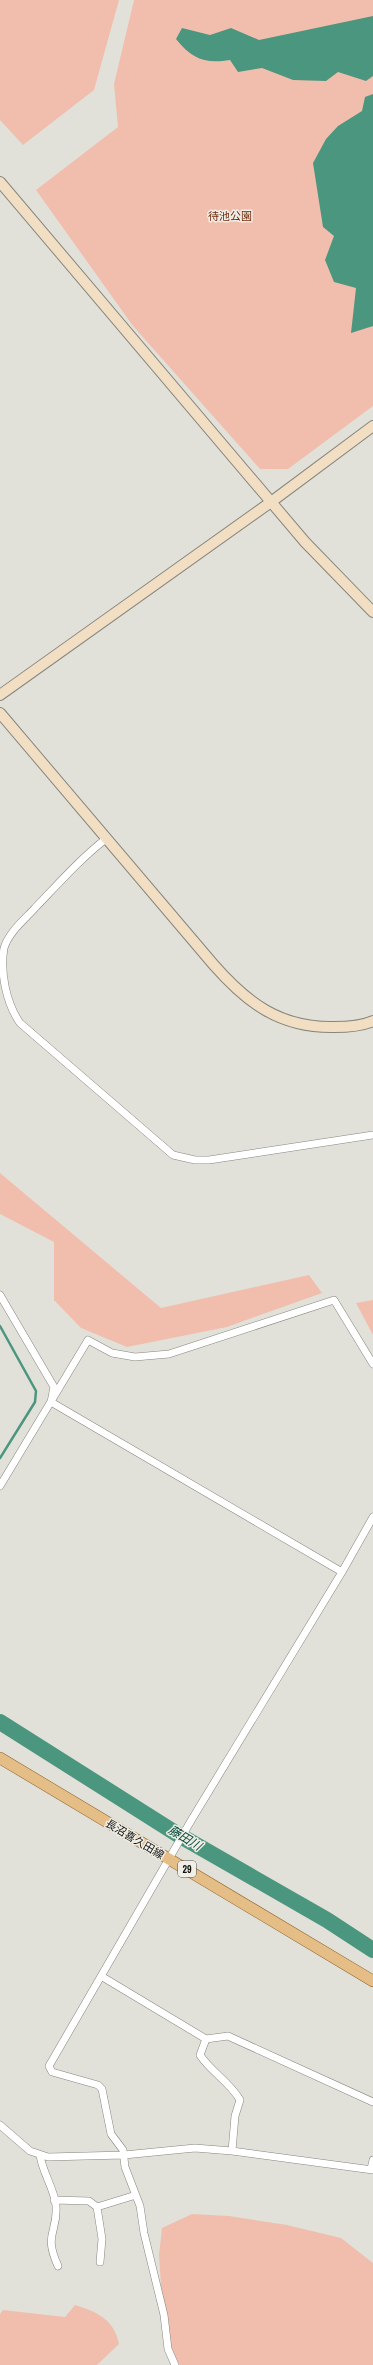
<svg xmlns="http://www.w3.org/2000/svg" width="373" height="2365" font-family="'Archivo Narrow','Noto Sans JP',sans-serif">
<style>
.green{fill:#f1bead}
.water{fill:#4b967f}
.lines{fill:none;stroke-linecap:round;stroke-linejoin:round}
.stream{stroke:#4b967f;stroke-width:2.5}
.river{stroke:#4b967f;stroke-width:16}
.street-casing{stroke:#86867f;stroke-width:8}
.secondary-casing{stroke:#86867f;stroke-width:12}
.primary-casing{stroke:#8e6428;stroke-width:12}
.street{stroke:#fff;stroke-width:7}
.secondary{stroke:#f2dfc3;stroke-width:10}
.primary{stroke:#e5be87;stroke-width:11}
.labels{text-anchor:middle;stroke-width:3;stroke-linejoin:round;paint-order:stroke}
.shield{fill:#efeee7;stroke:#52514e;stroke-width:1}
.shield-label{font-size:10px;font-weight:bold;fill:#0e0e0c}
.park-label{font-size:11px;fill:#732708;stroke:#efeee7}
.street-label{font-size:11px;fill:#0e0e0c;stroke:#efeee7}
.water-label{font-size:12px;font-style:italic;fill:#044839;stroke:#efeee7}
</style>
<rect width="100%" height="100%" fill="#e1e1da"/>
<path class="green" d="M0,0H119L94,90L23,145L0,120Z
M134,0H373V406L288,469H260L133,326L36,190L118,127L114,84Z
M0,1173L161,1308L309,1275L322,1293L227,1327L127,1347L81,1328L54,1300V1242L0,1214Z
M373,1300V1335L356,1303Z
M192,2214L229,2216L287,2225L341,2238L373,2263V2365H180L165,2346L159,2255L162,2228Z
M75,2305C97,2312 114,2319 119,2344L97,2365H0V2314L3,2310L65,2317Z"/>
<path class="water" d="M373,16V76L366,81L338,72L326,81L293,80L262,68L238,72L230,60C205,64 192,59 176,39L182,28L210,35L231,28L259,40Z
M373,94V326L351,333L356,288L334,282L325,260L334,236L323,227L313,163L326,139L338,126L362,111L365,97Z"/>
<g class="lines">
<path class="stream" d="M0,1326L36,1391L35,1402L0,1458"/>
<path class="river" d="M0,1722L177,1834L327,1920L373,1950"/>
<defs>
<path id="street" d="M107,838C80,859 59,883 35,908C24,920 9,932 4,948C0,972 6,1003 20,1023L173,1155L195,1160H209L373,1135
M0,1295L54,1387L51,1402L342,1572
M0,1486L88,1340L112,1353L135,1357L169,1354L334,1300L373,1364
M101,1976L206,2039L228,2036L373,2102
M206,2039L200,2055C211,2072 230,2082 240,2100L235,2116L232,2151
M0,2125L30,2151L48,2157L124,2155L195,2148L232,2151L373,2170
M40,2155C42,2172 55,2190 56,2206C58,2233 43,2233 58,2266
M371,2169L373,2160
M54,2200L89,2201L97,2207
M100,2262L102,2239L97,2207L136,2195
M175,2365L168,2349L164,2315L144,2233L140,2206L125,2167L123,2150L111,2134L102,2089L98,2085L52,2072L49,2066L192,1819L342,1572L373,1517"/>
<path id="secondary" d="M0,182L305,542L373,612
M0,695L271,502L373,426
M0,713L213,964C247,1003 280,1028 334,1027C346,1027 362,1026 373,1021"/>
<path id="primary" d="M0,1758L373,1981"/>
</defs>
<use href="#street" class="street-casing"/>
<use href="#secondary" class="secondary-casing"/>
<use href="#primary" class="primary-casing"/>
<use href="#street" class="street"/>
<use href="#secondary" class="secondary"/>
<use href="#primary" class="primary"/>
</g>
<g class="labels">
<rect class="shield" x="178" y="1861" width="18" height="16" rx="3"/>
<g class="shield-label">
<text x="187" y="1873">29</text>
</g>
<g class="park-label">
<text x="230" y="220">待池公園</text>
</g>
<g class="street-label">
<text transform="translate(135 1839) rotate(31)" y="4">長沼喜久田線</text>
</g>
<g class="water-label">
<text transform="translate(185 1838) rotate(31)" y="4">藤田川</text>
</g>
</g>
</svg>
